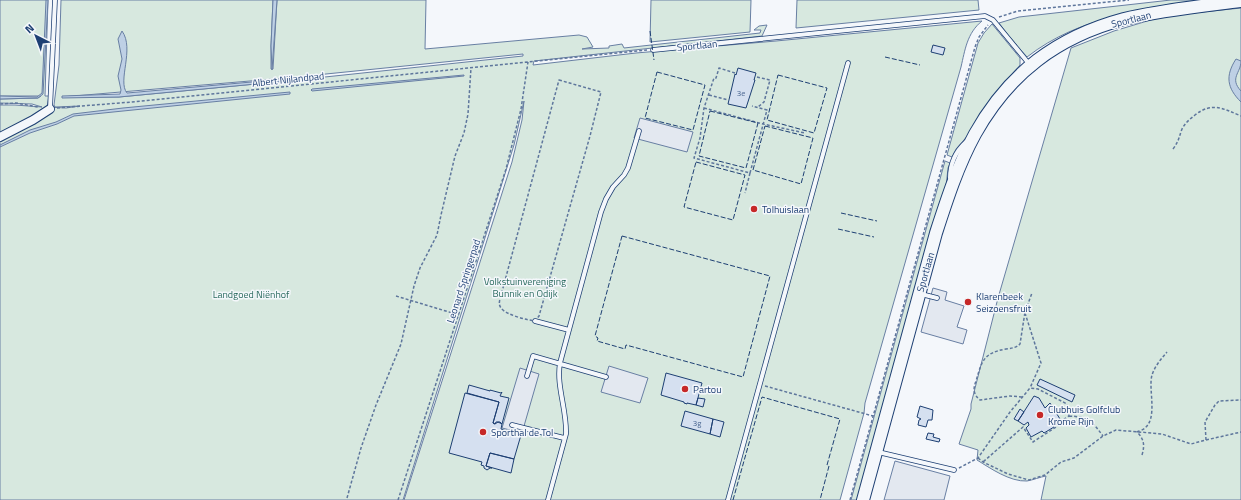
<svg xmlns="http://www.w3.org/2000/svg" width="1241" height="500" font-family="'Titillium Web',sans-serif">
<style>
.green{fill:#d7e8df;stroke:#687fa3;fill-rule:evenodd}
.parking{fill:#e3e8f0;stroke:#687fa3}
.water{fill:#bed0e5;stroke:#687fa3}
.building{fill:#d5e0f0;stroke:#1d3f73}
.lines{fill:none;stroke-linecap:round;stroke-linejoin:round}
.lane-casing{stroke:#1d3f73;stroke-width:5.5}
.street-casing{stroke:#1d3f73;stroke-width:10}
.secondary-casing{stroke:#1d3f73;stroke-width:14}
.path{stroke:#5e769c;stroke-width:1.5;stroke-dasharray:3 2;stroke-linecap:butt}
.lane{stroke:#f4f7fb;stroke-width:4}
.street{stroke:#f4f7fb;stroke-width:8}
.secondary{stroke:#f4f7fb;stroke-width:12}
.fence{stroke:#1d3f73;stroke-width:1;stroke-dasharray:5 2;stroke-linecap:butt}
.poi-dot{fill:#c62828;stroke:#f4f7fb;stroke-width:1.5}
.labels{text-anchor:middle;stroke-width:3;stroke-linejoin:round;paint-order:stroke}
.number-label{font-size:8px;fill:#4b6792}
.street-label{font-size:10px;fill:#1d3f73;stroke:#f4f7fb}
.poi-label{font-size:10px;fill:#1d3f73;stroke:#f4f7fb;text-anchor:start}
.park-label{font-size:10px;fill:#2c6c60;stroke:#f4f7fb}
</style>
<rect width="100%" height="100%" fill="#f4f7fb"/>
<path class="green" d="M0,0H48L45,96H49L47,107L66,108L80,106L55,107L54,105L59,65L61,0H273L271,46V69H273L277,0H426L425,49L579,35L587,37L593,47L582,49L609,48V46L622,44L624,48L760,33L761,30H754L759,26L767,25L762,36L534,61L533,65L636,53L776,41L982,21C967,33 965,50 961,67L865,403L864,413L840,500H404L512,162L522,120L524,101L514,145L403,500H0V105H15L42,107L32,104L0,103V99L38,98L41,96H0ZM523,54V56L306,79V76L326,74ZM297,77V80L119,97H62Z
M651,0H751L750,32L650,42Z
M797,0H978L979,10L796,28Z
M1171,0H1208C1143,11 1081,15 1027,57L1008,35L999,23L1019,17Z
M1241,8V500H1041L1046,476C1040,477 1033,480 1027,481C1010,482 990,468 977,460L978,450L959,444L971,409V404L998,298L1071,48L1114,31L1164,16Z
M992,24L1020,58V65L998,90L970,133L956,149L952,157L947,155L978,43L984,33Z
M945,161L950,163L948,168L946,187L858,500H851Z"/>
<path class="parking" d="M640,118L693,132L687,152L634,138Z
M933,288L947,292L945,300L964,306L957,327L967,330L963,344L921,332Z
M609,366L648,378L640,403L601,392Z
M520,368L539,374L522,433L502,428Z
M895,461L950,476L944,500H884Z"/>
<path class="water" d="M46,0H48L43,94L38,98L0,99V96L37,97L42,93Z
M273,0H277L272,70L271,46Z
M122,31C135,49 117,81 127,93L297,78L298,80L119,97L62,98V96L120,94L121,90L118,76L122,59L118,39Z
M1236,59L1241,61C1241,73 1229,78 1241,91V102C1227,88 1225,76 1236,59Z
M464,75V76L312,91L311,90L312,89Z
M290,92V94L74,116L57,124L30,133L0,147V145L30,130L56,122L73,114L123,108Z"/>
<path class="building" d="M933,45L945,48L943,55L931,52Z
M738,68L756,73L754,80H755L746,108L728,104L735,74L736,75Z
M666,373L702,383L696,405L687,403V404L684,403V402L661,395Z
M1040,379L1075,395L1072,402L1037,385Z
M469,385L490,391V390L501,393L502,392L500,396L509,398L502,424L498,422L495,424L493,423L499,402L467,393Z
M465,393L499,402L493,423L495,424L496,422H500L502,424L501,429L521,435L514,459L490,453L486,466L492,468H490L487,470L484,468V466L481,465L482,462L449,453Z
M1034,396L1039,398L1045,408L1050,403L1060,419L1056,422L1054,420L1050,422L1054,427L1044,433L1042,431L1031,437L1026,428L1029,425L1028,422L1024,425L1018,421Z
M698,398L705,399L703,407L696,405Z
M920,406L933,410L932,420H928L926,427L918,425L919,420L921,419L917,417Z
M1020,409L1024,412L1018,421L1014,419Z
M685,411L713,419L710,434L681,426Z
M713,419L724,422L720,437L710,434Z
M928,433L934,434L933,437L940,439L939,442L926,439Z
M490,453L514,459L511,473L486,466Z"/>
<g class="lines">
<defs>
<path id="lane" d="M653,50L985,16L993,20L1030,65
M50,109L55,0
M950,178C950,164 955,152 966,142
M921,294L937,298
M535,321L569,330
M527,376L533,356L606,377
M512,425L564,438
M878,452L954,470
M548,500L566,434C567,410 556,386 560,363L601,212L606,199L613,187L624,175L628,168L639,131
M728,500L848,63"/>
<path id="street" d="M0,137L33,120L50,109"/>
<path id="secondary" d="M863,500L936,233C947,199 958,165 975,134C1009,73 1057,37 1124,19C1162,10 1202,6 1241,1"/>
</defs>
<use href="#lane" class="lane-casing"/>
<use href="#street" class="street-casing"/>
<use href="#secondary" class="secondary-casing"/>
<path class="path" d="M999,17L1018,11L1129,0
M735,73L719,68L716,78H714L704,108L700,138L694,158L750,173L745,193
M757,77L770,80L764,102L758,107
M559,80L601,92L590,136L539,316L535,321C527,320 506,315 501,308C499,305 499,303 500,299Z
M709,95L728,100
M0,104L16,103L38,107
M57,108L132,102L647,50
M704,108L763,124L805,133
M1173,149C1179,141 1179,137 1182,129C1185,123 1190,119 1195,115C1212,102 1222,108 1241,116
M750,173L767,110L752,106
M396,296L459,315
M1025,313L1041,363L1030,388
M765,386L873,416
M1022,397L1010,396L980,400C973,394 973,389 976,381C982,361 983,353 1006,349C1012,348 1016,348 1020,344L1025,312L1032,293
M1069,416C1089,417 1091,420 1103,436
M1206,440L1241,432
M1142,455C1145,445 1144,439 1137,432C1139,431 1143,430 1145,428C1158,417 1148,389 1152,375C1155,366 1161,359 1167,352
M978,458L983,462L1008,474L1029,480L1045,475L1061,462L1074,458L1103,436L1116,430L1162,434L1191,444L1206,440L1205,422L1215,405L1219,401L1241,400
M959,468L978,458L1010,412L1030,388L1038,389L1067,404L1069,416L1056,424V427L1033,442L1023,427L983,462
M347,498L361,448L376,405L401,344L414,286L420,268L437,235L441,215L455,156L464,133L468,114L471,68
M398,500L506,169L521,109L528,62
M850,500L975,47L979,37L988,25"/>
<use href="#lane" class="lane"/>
<use href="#street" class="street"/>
<use href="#secondary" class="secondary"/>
<path class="fence" d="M650,31L654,60
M885,57L920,65
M657,72L705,85L693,130L645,118Z
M778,75L827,88L814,133L767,120Z
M710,111L758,123L746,168L699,156Z
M765,126L813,138L801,184L753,170Z
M696,162L745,175L733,220L684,207Z
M841,213L877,221
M838,229L874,237
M622,236L770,276L743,377L626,345L625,349L597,341L598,338L595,336Z
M733,500L762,397L840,419L827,465L829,466L820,500"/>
</g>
<g class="poi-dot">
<circle cx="754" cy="209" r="4"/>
<circle cx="968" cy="302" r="4"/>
<circle cx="685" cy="389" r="4"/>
<circle cx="1040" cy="415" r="4"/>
<circle cx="483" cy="432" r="4"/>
</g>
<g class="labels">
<g class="number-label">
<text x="741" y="96">3e</text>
<text x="697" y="426">3g</text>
</g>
<g class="street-label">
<text transform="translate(1131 19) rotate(-14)" y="4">Sportlaan</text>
<text transform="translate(697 45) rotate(-6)" y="4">Sportlaan</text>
<text transform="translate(288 79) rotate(-6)" y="4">Albert Nijlandpad</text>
<text transform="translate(925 272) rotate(-74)" y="4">Sportlaan</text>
<text transform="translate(463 281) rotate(-72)" y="4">Leonard Springerpad</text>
</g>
<g class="poi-label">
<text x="762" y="213">Tolhuislaan</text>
<text x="976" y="300">Klarenbeek<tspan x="976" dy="12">Seizoensfruit</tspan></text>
<text x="693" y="393">Partou</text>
<text x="1048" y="413">Clubhuis Golfclub<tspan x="1048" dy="12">Krome Rijn</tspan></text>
<text x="491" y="436">Sporthal de Tol</text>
</g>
<g class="park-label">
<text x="525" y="285">Volkstuinvereniging<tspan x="525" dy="12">Bunnik en Odijk</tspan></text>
<text x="251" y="298">Landgoed Niënhof</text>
</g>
</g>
<g transform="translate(36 36) rotate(318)" stroke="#f4f7fb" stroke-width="3" paint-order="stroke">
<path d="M0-3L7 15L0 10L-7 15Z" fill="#1d3f73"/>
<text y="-6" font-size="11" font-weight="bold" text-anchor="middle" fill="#1d3f73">N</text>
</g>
</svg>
